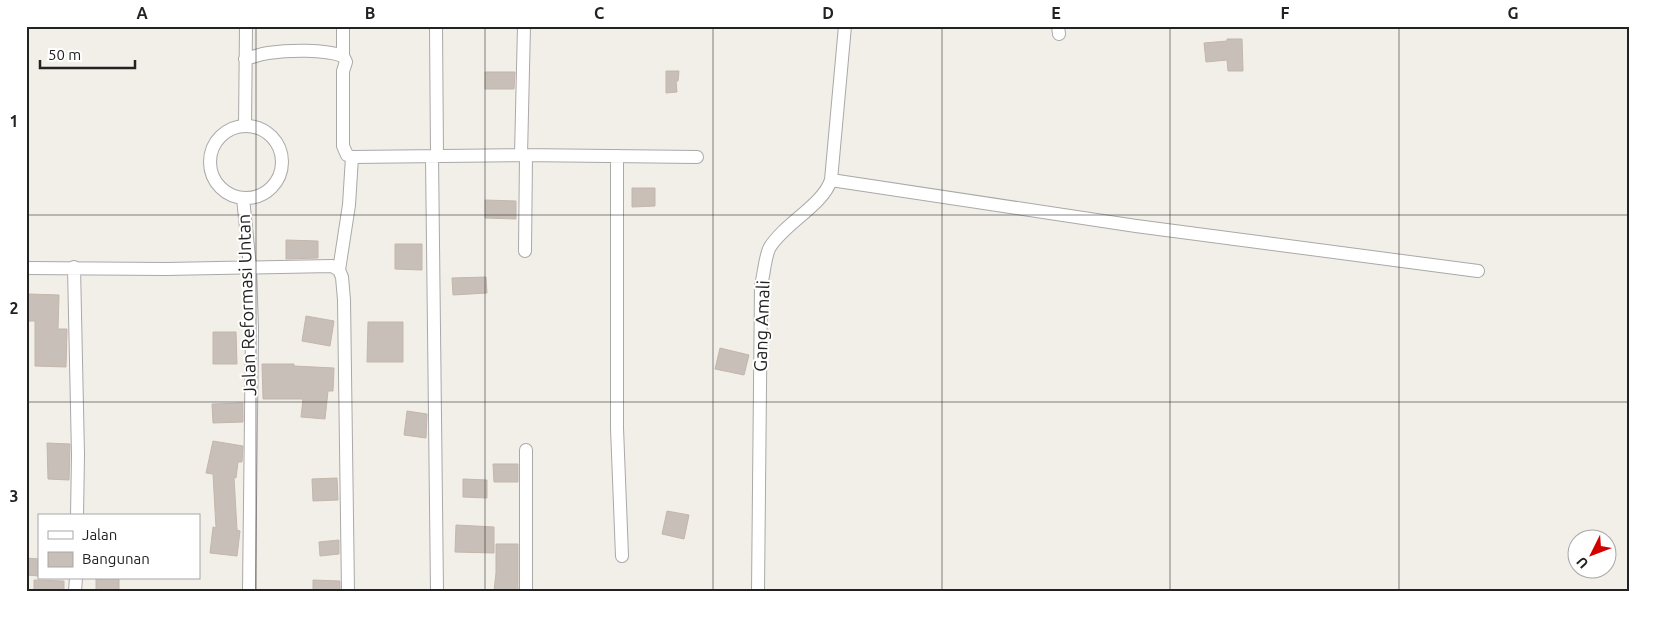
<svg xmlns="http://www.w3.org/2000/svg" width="1655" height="617" font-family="Ubuntu,sans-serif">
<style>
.building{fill:#c7bfb8;stroke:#c4b6ab}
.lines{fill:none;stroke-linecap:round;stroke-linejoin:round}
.minor-casing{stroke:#a9a9a9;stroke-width:14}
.minor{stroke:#fff;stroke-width:12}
.grid{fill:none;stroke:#222;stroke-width:1;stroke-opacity:0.55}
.labels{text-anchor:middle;stroke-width:4;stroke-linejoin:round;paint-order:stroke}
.street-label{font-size:18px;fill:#222;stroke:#fff}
.neatline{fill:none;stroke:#222;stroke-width:2}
.grid-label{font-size:16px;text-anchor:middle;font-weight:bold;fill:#222}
</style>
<rect width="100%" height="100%" fill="#f2efe9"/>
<path class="building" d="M1227,39H1242L1243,71H1228L1227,60L1206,62L1204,43L1227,41Z
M666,71H679L678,81H676L677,92L666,93Z
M485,72H515L514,89H485Z
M632,188H655V206L632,207Z
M485,200L516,201V219L485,218Z
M286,240L318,241V258L286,259Z
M395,244H422V270L395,269Z
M486,277L487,293L453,295L452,278Z
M28,294L59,295L58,329H67L66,367L35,366V321H28Z
M306,316L334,321L330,346L302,341Z
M368,322H403V362H367Z
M213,332H236L237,364H213Z
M720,348L749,355L744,375L715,369Z
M262,364H294V366L334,368L333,391H328L325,419L301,417L303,399H263Z
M243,403V422L213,423L212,404Z
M407,411L427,414L426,438L404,435Z
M213,441L243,446L242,462H238L236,478L234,477L237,530L240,531L237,556L210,553L213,527L216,528L213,474L206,473Z
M47,443L70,444L69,480L48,479Z
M493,464H518V482H494Z
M337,478L338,500L313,501L312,479Z
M463,479L487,480V498L463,497Z
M667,511L689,515L684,539L662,534Z
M456,525L494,527V553L455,552Z
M339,540V554L320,556L319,542Z
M496,544H518V591H494L496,573Z
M26,558L39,559V576L26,575Z
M96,578H119V591H96Z
M34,580L64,581V591H34Z
M313,580L340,581V591H313Z"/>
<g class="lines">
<defs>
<path id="minor" d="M436,26L437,156
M1058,26L1059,34
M343,56V26
M245,59C253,57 261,54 268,53C289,50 324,49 343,56L346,62L343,71V146L347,155L352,157L521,155L697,157
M245,126L246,26
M210 162a36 36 0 1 1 72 0a36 36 0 1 1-72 0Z
M521,155L524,26
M432,156L437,591
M617,156V428L622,556
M831,180L1136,226L1478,271
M243,198L250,267L252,330L249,591
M525,251L526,155
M74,267L78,455L77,516
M26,268L166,269L332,266L339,270L342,277L344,300L348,591
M339,270L349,205L352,157
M526,450V591
M75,591L76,578
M758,591L761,285C764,275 765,255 770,247C785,223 823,205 831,180L845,26"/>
</defs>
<use href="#minor" class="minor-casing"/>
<use href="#minor" class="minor"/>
</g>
<path class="grid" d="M256,26V591M485,26V591M713,26V591M942,26V591M1170,26V591M1399,26V591M26,215H1629M26,402H1629"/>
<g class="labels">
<g class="street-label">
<text transform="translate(247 305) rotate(-92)" y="6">Jalan Reformasi Untan</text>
<text transform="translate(762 326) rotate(-88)" y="6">Gang Amali</text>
</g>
</g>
<rect width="1655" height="617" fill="none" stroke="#ffffff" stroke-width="55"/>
<rect x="38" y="514" width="162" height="65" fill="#ffffff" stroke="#a7a7a7"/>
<rect x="48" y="531" width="25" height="8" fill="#ffffff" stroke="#a7a7a7"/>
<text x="82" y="540" font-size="15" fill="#222222">Jalan</text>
<rect x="48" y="552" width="25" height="15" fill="#c7bfb8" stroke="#a7a7a7"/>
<text x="82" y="564" font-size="15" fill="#222222">Bangunan</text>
<g transform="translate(1592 554) rotate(228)"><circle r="24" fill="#ffffff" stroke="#a7a7a7"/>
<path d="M0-4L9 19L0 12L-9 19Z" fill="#d40000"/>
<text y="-8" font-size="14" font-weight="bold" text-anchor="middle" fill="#222222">U</text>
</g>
<path d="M40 60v8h95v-8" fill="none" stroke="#222222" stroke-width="2.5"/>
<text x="48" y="60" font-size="15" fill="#222222" stroke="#ffffff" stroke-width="4" paint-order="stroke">50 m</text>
<rect x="28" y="28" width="1600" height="562" class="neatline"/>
<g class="grid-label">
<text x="142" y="19">A</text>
<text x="370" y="19">B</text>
<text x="599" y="19">C</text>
<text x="828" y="19">D</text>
<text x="1056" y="19">E</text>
<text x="1285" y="19">F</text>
<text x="1513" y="19">G</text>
<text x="14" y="127">1</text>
<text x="14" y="314">2</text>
<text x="14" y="502">3</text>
</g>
</svg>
